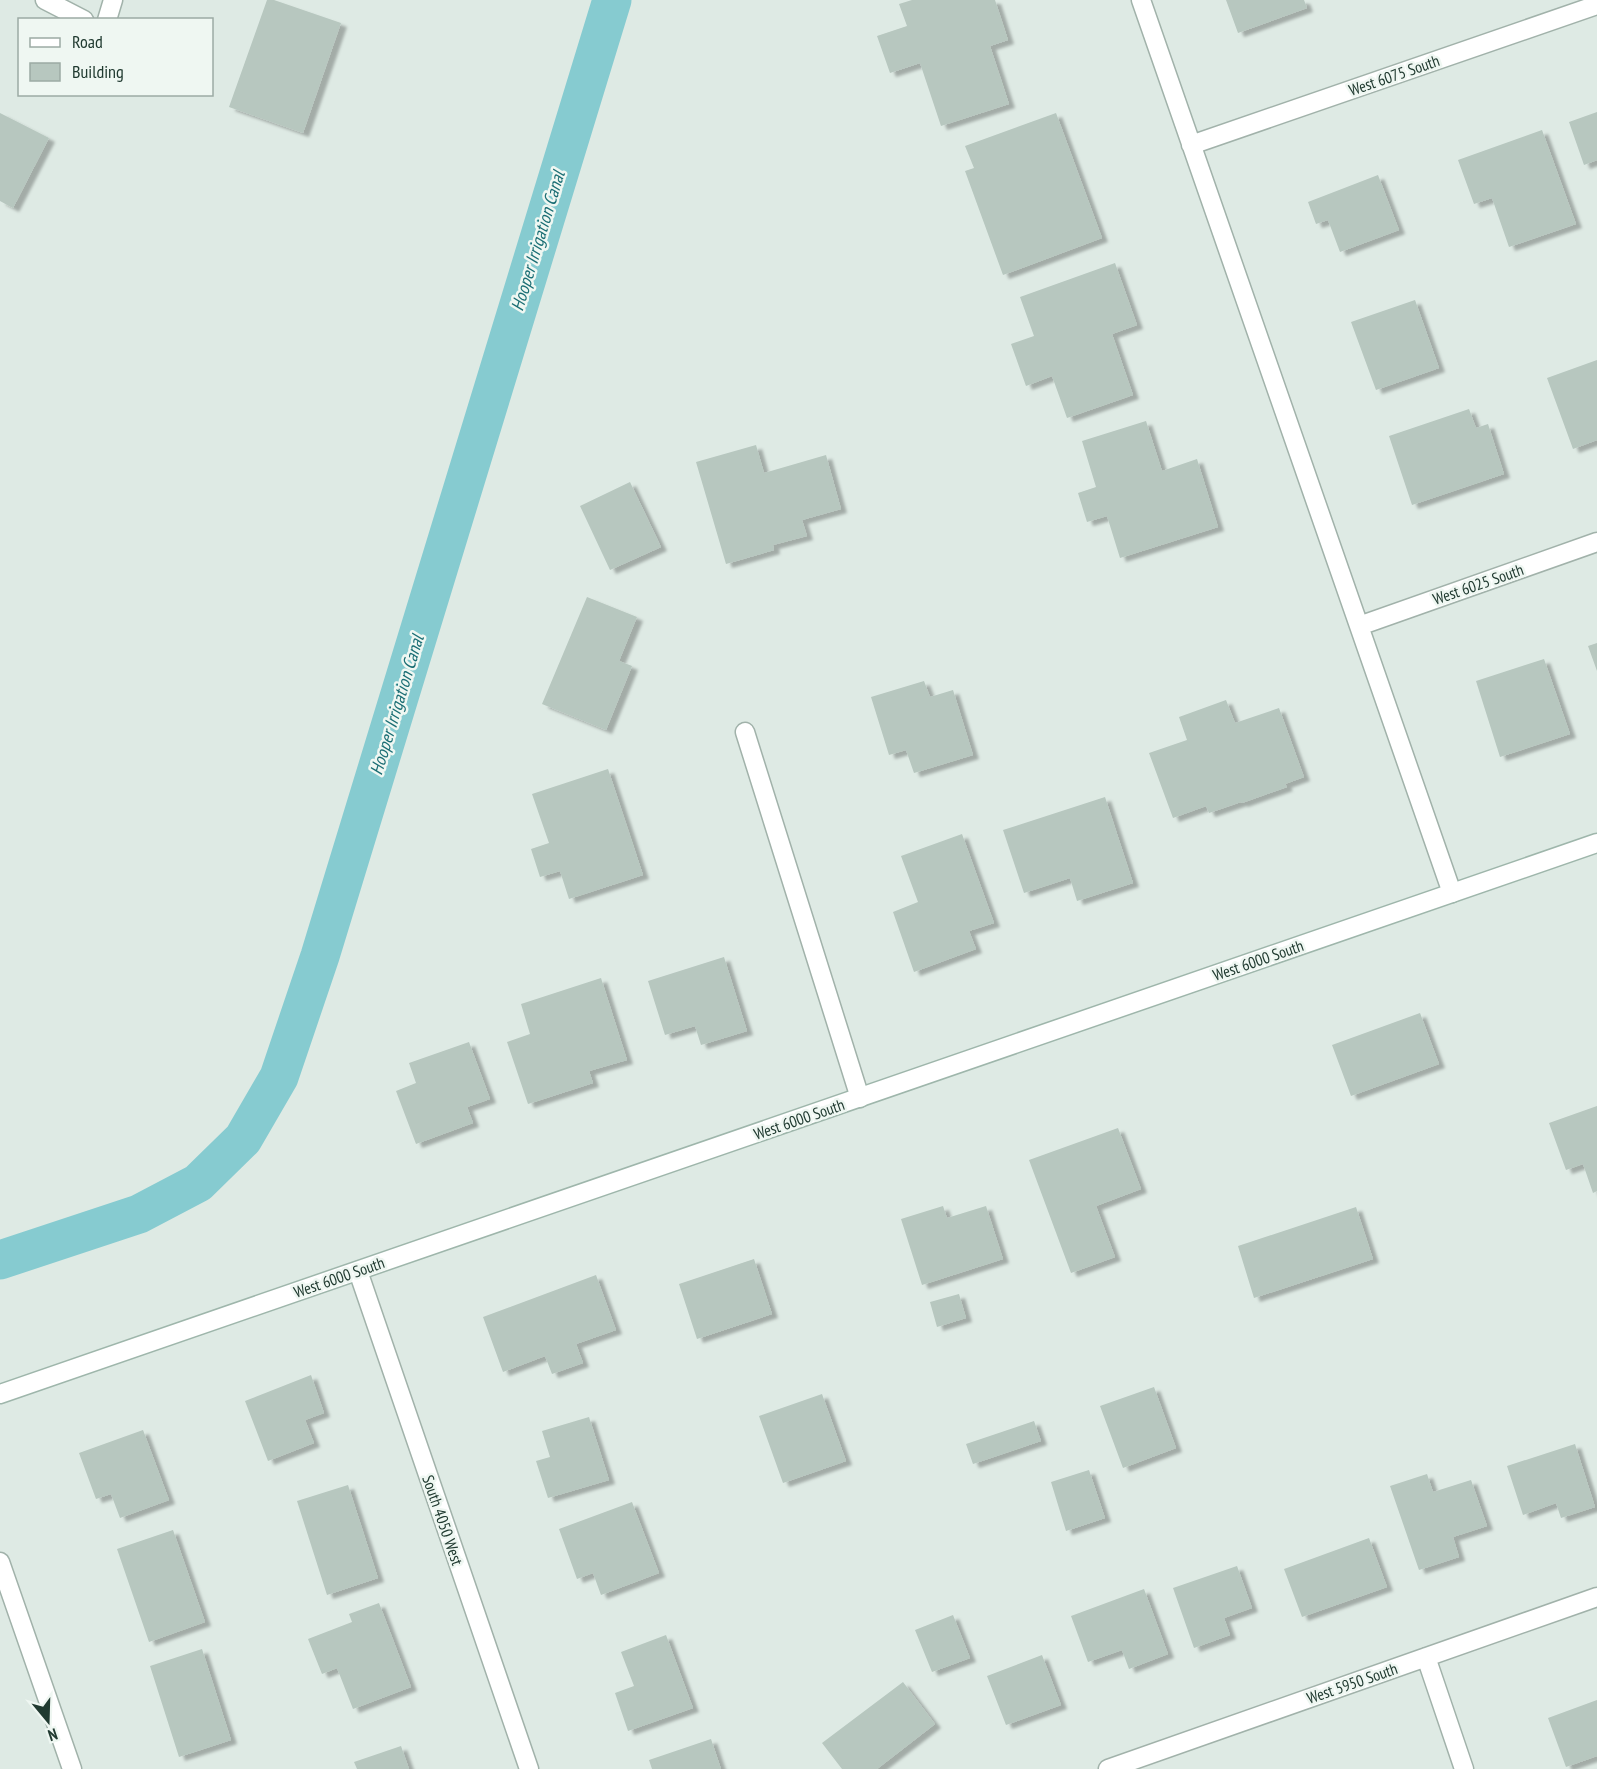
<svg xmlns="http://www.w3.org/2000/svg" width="1597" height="1769" font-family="'PT Sans Narrow',sans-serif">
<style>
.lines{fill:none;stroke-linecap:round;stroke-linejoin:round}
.canal{stroke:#86cbd0;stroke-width:39}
.building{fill:#b7c7bf;filter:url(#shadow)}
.street-casing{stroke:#a1b2aa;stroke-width:21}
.secondary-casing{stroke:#9eb6ab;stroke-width:21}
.street{stroke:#fff;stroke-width:18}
.secondary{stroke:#fff;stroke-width:18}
.labels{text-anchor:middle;stroke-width:5;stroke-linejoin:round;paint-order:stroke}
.street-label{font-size:16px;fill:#203a30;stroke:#eff7f2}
.water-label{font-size:18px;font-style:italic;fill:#1b6e74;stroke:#eff7f2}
</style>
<defs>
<filter id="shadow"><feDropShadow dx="6" dy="4" stdDeviation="1.5" flood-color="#0004"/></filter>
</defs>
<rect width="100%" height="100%" fill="#deeae4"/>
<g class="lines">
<path class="canal" d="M0,1260L139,1214L198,1183L243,1139L279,1077L320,956L612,0"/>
</g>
<path class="building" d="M267,0H274L341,23L303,133L229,107Z
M912,0H995L1008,40L990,46L1009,104L941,126L920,63L890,73L877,36L907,26L899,4Z
M1226,0H1304L1307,8L1238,33Z
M1597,112V160L1584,165L1569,122Z
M0,113L49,138L13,208L0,201Z
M1056,113L1102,238L1003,275L965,171L974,168L965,146Z
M1542,130L1576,224L1509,247L1492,198L1474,204L1458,160Z
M1378,175L1399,230L1340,252L1328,220L1316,224L1308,202Z
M1115,263L1137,325L1112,334L1133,395L1067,418L1052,376L1026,386L1011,344L1034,336L1020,297Z
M1415,300L1439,368L1376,390L1351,322Z
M1597,360V440L1573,449L1547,378Z
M1469,409L1476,428L1488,424L1504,474L1412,505L1389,436Z
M1146,421L1162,471L1197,459L1218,527L1120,558L1107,516L1087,522L1078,493L1096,487L1082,441Z
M756,445L764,473L826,455L841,509L802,520L807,536L773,545L774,550L726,564L696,462Z
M630,482L661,547L610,570L580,506Z
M587,597L637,617L619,661L632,666L606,730L542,704Z
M1597,643V671L1588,646Z
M1544,659L1570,734L1500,757L1476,681Z
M924,681L930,697L953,690L973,755L914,773L906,750L889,755L871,697Z
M1226,700L1235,723L1279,708L1304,777L1285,784L1287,787L1242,803L1241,802L1209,813L1206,806L1173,818L1149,753L1187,740L1179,717Z
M608,769L643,875L569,899L560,871L540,877L531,849L549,843L532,794Z
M1105,797L1133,883L1077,901L1070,878L1024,893L1003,830Z
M962,834L994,923L969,931L976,949L914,972L893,912L918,902L901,856Z
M724,957L747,1031L701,1045L695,1026L665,1035L648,981Z
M601,978L627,1060L589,1071L593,1083L528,1104L507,1042L530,1034L521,1004Z
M1420,1013L1439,1064L1351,1096L1332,1045Z
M469,1042L490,1099L467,1107L473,1123L416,1144L396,1091L416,1083L409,1063Z
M1597,1106V1191L1593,1193L1583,1164L1566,1170L1549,1123Z
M1118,1128L1141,1189L1096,1206L1115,1257L1071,1273L1029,1160Z
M943,1206L947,1218L986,1206L1003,1259L922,1285L901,1219Z
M1356,1207L1373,1259L1254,1298L1238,1246Z
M754,1259L772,1314L697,1339L679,1284Z
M596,1275L616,1330L576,1344L583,1363L552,1374L545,1356L503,1372L483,1317Z
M959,1294L966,1318L937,1327L930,1302Z
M311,1375L324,1413L305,1420L314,1443L268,1461L245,1401Z
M1154,1387L1176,1448L1123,1468L1100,1406Z
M822,1394L846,1461L783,1483L759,1416Z
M589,1417L609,1480L548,1498L536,1461L550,1457L542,1431Z
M1034,1421L1041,1441L973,1464L966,1444Z
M143,1430L169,1500L120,1518L111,1494L96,1499L79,1453Z
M1575,1444L1595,1507L1561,1518L1556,1503L1523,1515L1507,1466Z
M1089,1470L1105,1518L1066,1531L1051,1482Z
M1427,1474L1433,1492L1471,1480L1487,1526L1453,1537L1459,1557L1419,1570L1390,1486Z
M348,1485L378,1578L327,1595L297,1501Z
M632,1502L659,1573L601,1595L593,1573L577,1579L559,1529Z
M173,1530L205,1622L149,1642L117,1549Z
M1369,1538L1387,1587L1302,1617L1284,1569Z
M1237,1566L1252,1608L1224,1618L1230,1635L1194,1648L1173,1588Z
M1144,1589L1168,1654L1129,1669L1122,1650L1088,1662L1071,1616Z
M379,1603L411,1687L353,1709L337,1668L322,1674L308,1639L352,1622L349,1614Z
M953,1615L970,1658L932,1672L915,1630Z
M666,1635L693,1708L628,1731L615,1693L634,1686L621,1652Z
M202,1649L231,1740L179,1757L150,1666Z
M1042,1655L1061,1705L1006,1725L987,1676Z
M903,1682L935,1724L877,1769H842L822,1743Z
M1597,1700V1756L1566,1767L1548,1718Z
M711,1739L721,1769H652L649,1760Z
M401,1746L409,1769H357L354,1762Z"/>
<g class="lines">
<defs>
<path id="street" d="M45,0L84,20
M1141,0L1452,893
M107,20L113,0
M1191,145L1597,5
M1359,626L1597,542
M745,732L860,1098
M358,1271L529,1769
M0,1562L72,1769
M1426,1657L1464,1769
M1108,1769L1597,1597"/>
<path id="secondary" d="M0,1394L1597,843"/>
</defs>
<use href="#street" class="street-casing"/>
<use href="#secondary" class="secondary-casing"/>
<use href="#street" class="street"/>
<use href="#secondary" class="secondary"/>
</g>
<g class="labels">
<g class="street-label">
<text transform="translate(1394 75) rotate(-19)" y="6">West 6075 South</text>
<text transform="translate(1478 584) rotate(-19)" y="6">West 6025 South</text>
<text transform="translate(1258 960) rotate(-19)" y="6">West 6000 South</text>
<text transform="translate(799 1119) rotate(-19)" y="6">West 6000 South</text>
<text transform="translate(339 1277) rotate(-19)" y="6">West 6000 South</text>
<text transform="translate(443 1520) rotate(71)" y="6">South 4050 West</text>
<text transform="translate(1352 1683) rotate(-19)" y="6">West 5950 South</text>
</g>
<g class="water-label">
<text transform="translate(538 241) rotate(-73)" y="6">Hooper Irrigation Canal</text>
<text transform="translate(397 705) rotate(-73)" y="6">Hooper Irrigation Canal</text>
</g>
</g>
<rect x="18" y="18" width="195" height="78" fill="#eff7f2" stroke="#9caba4" stroke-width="1.5"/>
<rect x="30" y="38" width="30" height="9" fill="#ffffff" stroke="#9caba4" stroke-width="1.5"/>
<text x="72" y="48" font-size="18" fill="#203a30">Road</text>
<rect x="30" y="63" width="30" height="18" fill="#b7c7bf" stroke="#9caba4" stroke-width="1.5"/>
<text x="72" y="78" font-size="18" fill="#203a30">Building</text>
<g transform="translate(48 1721) rotate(161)" stroke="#eff7f2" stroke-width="4.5" paint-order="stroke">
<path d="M0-4.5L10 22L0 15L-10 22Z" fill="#203a30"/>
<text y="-9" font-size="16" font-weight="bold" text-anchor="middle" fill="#203a30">N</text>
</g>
</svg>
